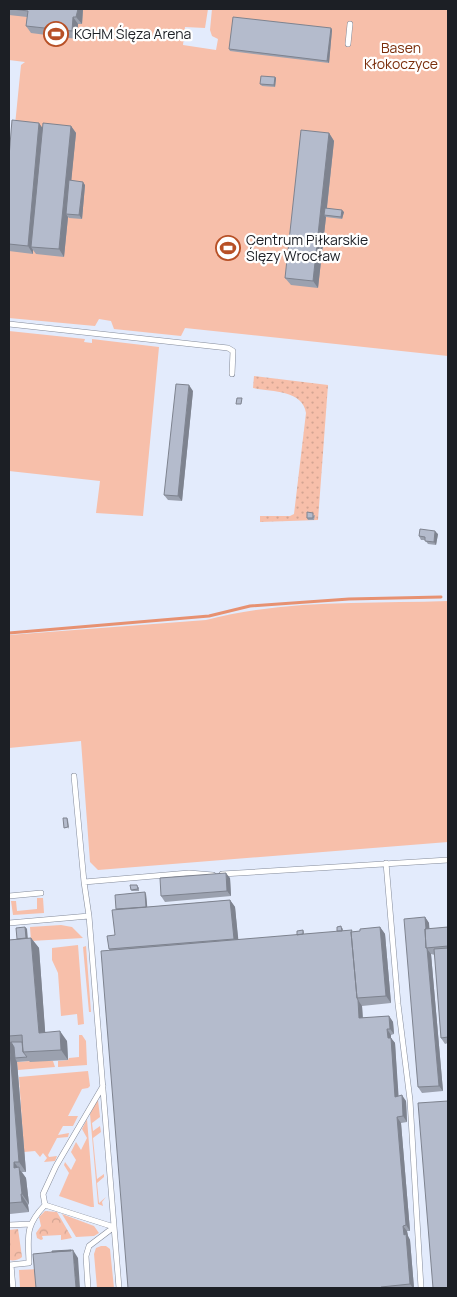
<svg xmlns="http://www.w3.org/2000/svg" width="457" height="1297" font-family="Manrope,sans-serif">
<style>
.green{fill:#f7bfaa}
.forest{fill:url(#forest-crowns)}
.garden{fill:url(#garden-dots)}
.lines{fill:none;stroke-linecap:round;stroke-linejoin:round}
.stream{stroke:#e79171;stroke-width:3}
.lane-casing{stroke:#848b9a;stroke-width:6}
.lane{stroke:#fff;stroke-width:5}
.wall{fill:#9ba1af}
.shaded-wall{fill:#7e838f}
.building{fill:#b4bbcc;stroke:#7e838f}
.labels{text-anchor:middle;stroke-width:4.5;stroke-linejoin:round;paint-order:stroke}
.poi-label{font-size:14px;fill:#1c1f25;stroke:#fff;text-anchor:start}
.park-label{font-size:14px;fill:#7a2e0c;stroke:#fff}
</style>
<defs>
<pattern id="forest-crowns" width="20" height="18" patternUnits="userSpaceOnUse" patternTransform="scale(1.25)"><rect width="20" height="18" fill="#f7bfaa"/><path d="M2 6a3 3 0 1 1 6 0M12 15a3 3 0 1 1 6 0" fill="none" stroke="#d3a492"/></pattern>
<pattern id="garden-dots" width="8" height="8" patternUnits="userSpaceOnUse" patternTransform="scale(1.25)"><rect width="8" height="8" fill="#f7bfaa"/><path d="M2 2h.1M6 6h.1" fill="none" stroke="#d3a492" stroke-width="1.8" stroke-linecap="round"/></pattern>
</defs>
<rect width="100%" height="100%" fill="#e3ebfc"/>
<path class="green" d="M9,9H208L205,28L185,27L183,45L216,50L218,39L212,36L210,30L212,9H448V356L185,328L181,336L114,329L111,321L99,319L95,326L9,318V185L21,65L25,62L9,60Z
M9,331L85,339L84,342L92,343V339L159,347L143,516L96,513L100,481L9,471Z
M448,601V842L98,870L90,862L81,741L9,748V635L206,620C285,599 368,604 448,601Z
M37,898H43L44,913L13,915L11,901H16L17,911L37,909Z
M61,925L72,927L83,938L31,941L30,927Z
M78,945L84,1024L78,1025L77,1014L61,1016L58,973L52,960V948Z
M86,946L91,1012H89L83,947Z
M79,1035H82L86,1041L87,1065L58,1067V1061L68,1060L69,1058L79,1057Z
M30,1061H53L55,1067L18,1070L17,1062Z
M88,1071L90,1086L88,1088L82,1089L68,1116H78L73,1126H63L58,1135L69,1133L68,1137L57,1138L48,1155L49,1157L57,1156L55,1161L44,1162L47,1158L43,1153L40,1157L35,1151L24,1152L19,1077Z
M97,1100H98L100,1117L92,1123L93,1131L100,1126L101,1132L93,1138L97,1179L104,1174V1177L97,1183L99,1203L106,1197L102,1202L103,1206L98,1204L90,1114Z
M87,1119L94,1207H91L59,1196L69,1173L64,1165L65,1162L71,1170L76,1160L71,1152L76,1142L81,1150L87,1138L82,1129Z
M62,1214L94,1226L99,1233L94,1236L76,1237Z
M101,1246H106L110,1249L114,1288H97L94,1254L96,1248Z
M39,1269L40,1288H20L19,1270Z"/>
<path class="forest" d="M45,1211L57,1212L72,1238L61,1240V1235L42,1236L43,1239L41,1240L37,1238L36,1233L41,1226L39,1217Z
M18,1229L22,1257C19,1260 13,1261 9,1260V1230Z"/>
<path class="garden" d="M254,376L328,385L318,520L260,522V516H290L294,514L306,413C303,390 272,392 253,388Z"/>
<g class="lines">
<path class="stream" d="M9,633L209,616L250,606L349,599L441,597"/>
<defs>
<path id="lane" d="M348,44L350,24
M9,324L228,348L233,351L232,374
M74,776L84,882
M386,863L398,1004L410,1100L421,1288
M222,874L448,860
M9,896L41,893
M9,923L89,916
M9,1225L31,1224
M9,1265L29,1263C28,1235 25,1226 45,1205
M11,1265L13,1288
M88,1288L86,1256L89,1246L114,1227L45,1205L43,1194L56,1166L103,1086
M119,1288L89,916L84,882L189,873L213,875"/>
</defs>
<use href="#lane" class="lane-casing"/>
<use href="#lane" class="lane"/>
</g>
<path class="wall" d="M9,9H83L82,24H78L77,39L31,33L26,26L27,17L9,15Z
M331,28L332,30L329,63L230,51L229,49Z
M275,77L276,78L275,87L262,86L260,84Z
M71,126L76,133L71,181L85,185L82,219L69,218L68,217L64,257L36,254L33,250V254L9,251V157L43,127Z
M329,133L334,141L327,208L344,212L342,219L326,217L318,288L291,285L285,278Z
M193,391L182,501L168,500L164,495Z
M315,515L314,520H308L307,518Z
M438,534L436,545L428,544L425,540H421L419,536Z
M230,878L231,896L165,902L161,896Z
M139,887V891H132L131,890Z
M146,894L147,907L230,900L235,907L238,940L297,935L303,930L304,932V934L337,932L343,928V931L353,932L360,931L380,927L385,934L391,1003L362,1006L363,1018L389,1016L393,1022L394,1034L391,1035V1038L395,1043L398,1096L406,1101L407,1122L401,1123L410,1231H407L408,1236L410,1240L414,1288H128L110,951L109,949L115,935L116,909Z
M425,917L429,923V929L448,927V1043L445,1044L441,1038L435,955L431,954L443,1091L422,1093L418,1087Z
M25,927L27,929V938H31L39,948L45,1032L67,1041L68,1060L30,1062L29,1061L17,1062L26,1172H22L26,1178L29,1204L28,1205L29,1212L10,1214L9,1212V940L17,939Z"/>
<path class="shaded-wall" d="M78,9H83L82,24L76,17Z
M73,17L78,24L77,39L72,31Z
M331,28L332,30L329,63L327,61Z
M275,77L276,78L275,87L274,85Z
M39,123L44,130L31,247L33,250V254L28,246Z
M71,126L76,133L68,214H66L68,217L64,257L59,249Z
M329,133L334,141L326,215H324L326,217L318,288L313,281Z
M83,182L85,185L82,219L79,215Z
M342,210L344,212L342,219L341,217Z
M189,385L193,391L182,501L178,496Z
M435,531L438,534L436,545L434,542Z
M67,818L68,820L69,829L68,827Z
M226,873L230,878L231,896L227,891Z
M145,892L146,894L148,914L146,912Z
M230,900L235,907L239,946L234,939Z
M425,917L429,923L431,947L427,948Z
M25,927L27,929L28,940L26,938Z
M380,927L385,934L391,1003L386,996Z
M31,938L39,948L46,1043L39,1033Z
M427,949L431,954L443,1091L439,1086Z
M358,1000L362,1006L363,1024L359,1018Z
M389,1016L393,1022L394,1034L390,1029Z
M387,1029L391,1035V1038L395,1043L399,1102L395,1097Z
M60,1031L67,1041L68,1060L61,1050Z
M9,1040L17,1050L15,1058L17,1062L26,1172L19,1162Z
M402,1095L406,1101L407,1122L403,1116Z
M397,1117L401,1123L410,1231L406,1225Z
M14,1162L26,1178L29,1204L22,1194L14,1168Z
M21,1194L28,1205L29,1212L22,1202Z
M403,1226L407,1231L408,1236L410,1240L414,1288H413L410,1284Z
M73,1250L78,1258L80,1288H76Z"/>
<path class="building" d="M12,9H78L76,17H73L72,31L26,26L28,11Z
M233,17L331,28L327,61L229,49Z
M261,76L275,77L274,85L260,84Z
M12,120L39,123L28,246L9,244V157Z
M43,123L71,126L59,249L31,247Z
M301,130L329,133L313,281L285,278Z
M69,180L83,182L79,215L66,214Z
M325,208L342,210L341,217L324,215Z
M176,384L189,385L178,496L164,495Z
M237,398H242L241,404H236Z
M307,512L313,513V518H307Z
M420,529L435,531L434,542L425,541V537L419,536Z
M63,818H67L68,827L64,828Z
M226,873L227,891L161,896L160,878Z
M130,885H137L138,889L131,890Z
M145,892L146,907L116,909L115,895Z
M230,900L234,939L109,949L107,936L115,935L112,910Z
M425,917L426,929H425L426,948H427L439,1086L418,1087L404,919Z
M341,926L342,931H337V927Z
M25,927L26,938L17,939L16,928Z
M380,927L386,996L357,998L351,932L360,931V929Z
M448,927V946L426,948L425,929Z
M303,930V934L297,935V931Z
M352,930L351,932L357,998L358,1000L359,1018L389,1016L390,1029H387L388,1038H391L395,1097L402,1095L403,1116L397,1117L406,1225L403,1226L404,1235L406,1234L410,1284L381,1287V1288H128L101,951Z
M31,938L39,1033L60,1031L61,1050L23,1052L22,1035L9,1036V940Z
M448,948V1037L441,1038L434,949Z
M9,1040L19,1162H14V1168L19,1167L22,1194H21L22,1202L9,1203Z
M11,1042H22L23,1052L27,1057L15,1058L14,1047Z
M448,1101V1288H433L418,1103Z
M71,1250V1251L52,1252V1251Z
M73,1250L76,1288H36L33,1254Z"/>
<defs>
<symbol id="stadium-ring" viewBox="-11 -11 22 22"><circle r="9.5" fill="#fff" stroke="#b75026" stroke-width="1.5"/><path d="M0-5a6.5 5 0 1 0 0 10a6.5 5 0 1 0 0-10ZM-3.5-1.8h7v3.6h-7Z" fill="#b75026"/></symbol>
</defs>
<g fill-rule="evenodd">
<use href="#stadium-ring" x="42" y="20" width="28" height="28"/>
<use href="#stadium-ring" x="214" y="234" width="28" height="28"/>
</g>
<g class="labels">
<g class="poi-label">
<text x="74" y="39">KGHM Ślęza Arena</text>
<text x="246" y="245">Centrum Piłkarskie<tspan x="246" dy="16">Ślęzy Wrocław</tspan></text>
</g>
<g class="park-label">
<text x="401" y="53">Basen<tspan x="401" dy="16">Kłokoczyce</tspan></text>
</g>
</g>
<rect width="457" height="1297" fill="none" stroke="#1c1f25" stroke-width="20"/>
</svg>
